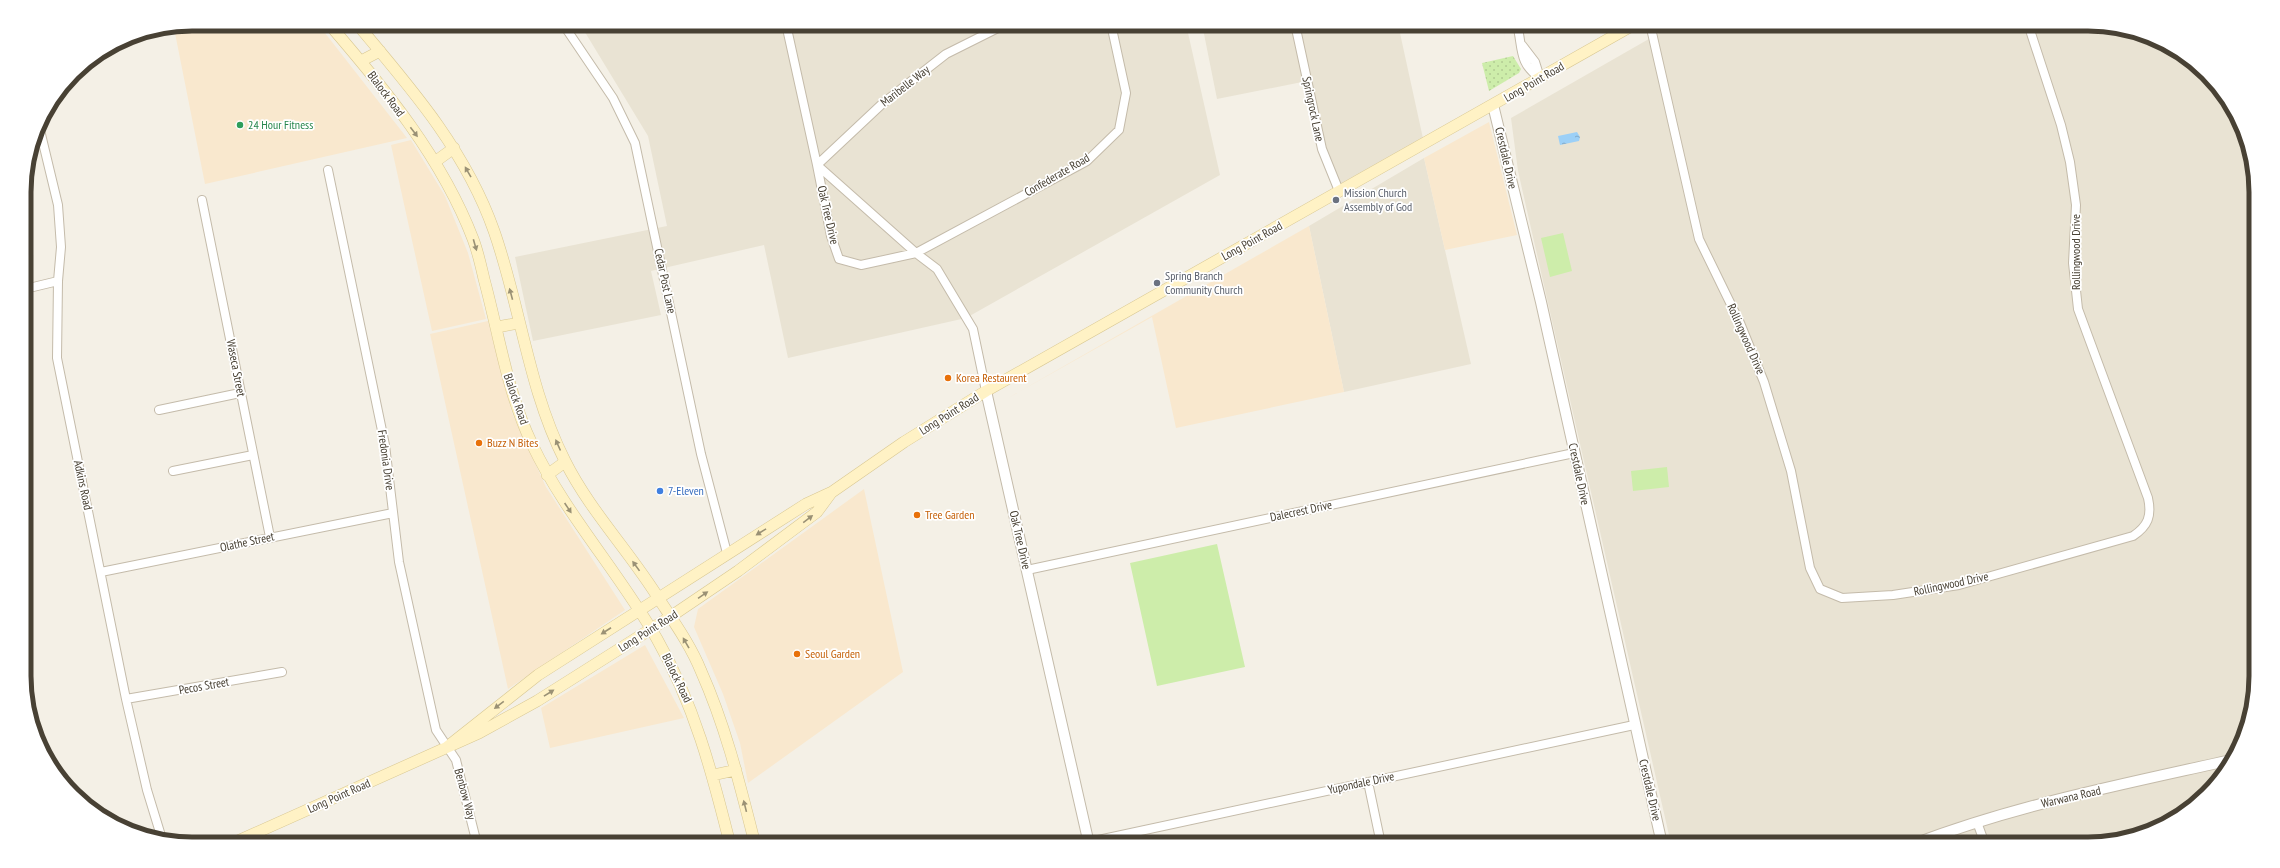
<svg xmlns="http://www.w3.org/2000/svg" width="2280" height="868" font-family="'PT Sans Narrow',sans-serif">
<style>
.residential{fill:#e9e3d3}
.commercial{fill:#f9e8ce}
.grass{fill:#cdedaa}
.park{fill:url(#park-dots)}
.water{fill:url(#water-ripples)}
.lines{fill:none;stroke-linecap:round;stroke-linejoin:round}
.minor-casing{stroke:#c4bbaa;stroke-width:10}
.tertiary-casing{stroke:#c4bbaa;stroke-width:12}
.secondary-casing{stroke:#d8c791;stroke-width:12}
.minor{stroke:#fff;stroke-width:8}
.tertiary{stroke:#fff;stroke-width:10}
.secondary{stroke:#fff2c5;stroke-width:11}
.oneway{fill:#9a9175}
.leisure-dot{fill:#2e9e5b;stroke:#fff;stroke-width:1.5}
.worship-dot{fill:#6b7280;stroke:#fff;stroke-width:1.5}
.food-dot{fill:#e8710a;stroke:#fff;stroke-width:1.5}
.shop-dot{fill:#3f7fe0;stroke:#fff;stroke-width:1.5}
.labels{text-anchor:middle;stroke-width:3.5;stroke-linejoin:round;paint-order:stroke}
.street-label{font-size:12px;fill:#484134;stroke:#fff}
.leisure-label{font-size:12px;fill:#27864d;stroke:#fff;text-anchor:start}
.worship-label{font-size:12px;fill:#5b616d;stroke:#fff;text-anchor:start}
.food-label{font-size:12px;fill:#c56008;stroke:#fff;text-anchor:start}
.shop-label{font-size:12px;fill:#366cbe;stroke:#fff;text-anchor:start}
.rim{fill:none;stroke:#484134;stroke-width:5}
</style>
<defs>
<pattern id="park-dots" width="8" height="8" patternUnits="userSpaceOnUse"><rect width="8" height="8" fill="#cdedaa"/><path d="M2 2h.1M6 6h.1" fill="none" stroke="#b2cc93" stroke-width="1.8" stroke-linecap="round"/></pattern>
<pattern id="water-ripples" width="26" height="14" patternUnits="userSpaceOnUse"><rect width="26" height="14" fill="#9cd0f7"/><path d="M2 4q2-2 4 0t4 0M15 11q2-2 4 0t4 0" fill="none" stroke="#81aac9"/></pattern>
</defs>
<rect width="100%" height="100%" fill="#f4f0e6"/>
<path class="residential" d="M580,24H1186L1220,175L966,318L788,358L764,245L651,271L661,315L533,341L515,257L667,226L648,136Z
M1202,24H1398L1424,143L1339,191L1322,149L1307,81L1217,99Z
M1675,24H2088L2142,33L2181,52L2214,81L2243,128L2255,170L2256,676L2247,730L2221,778L2190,809L2142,835L2099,844H1671L1518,171L1511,118Z
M1424,158L1471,364L1344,392L1309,226Z"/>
<path class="commercial" d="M192,24H318L407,138L205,184L174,28Z
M1489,122L1517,235L1445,250L1424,158Z
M411,140L445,196L468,253L486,319L432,331L391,145Z
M1309,226L1344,392L1176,428L1152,317L1008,398Z
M488,321L512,413L546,487L625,610L508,689L430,334Z
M864,489L903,672L748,783L740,743L723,694L694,627L698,609Z
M645,645L684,718L550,748L541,708Z"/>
<path class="grass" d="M1563,233L1572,271L1550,277L1541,238Z
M1667,467L1669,487L1633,491L1631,471Z
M1217,544L1245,667L1157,686L1130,563Z"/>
<path class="park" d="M1513,56L1521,69L1519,73L1489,91L1482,63Z"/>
<path class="water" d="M1577,132L1580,137L1579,141L1560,145L1558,136Z"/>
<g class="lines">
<defs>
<path id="minor" d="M563,24L613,98L635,143L701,454L727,553
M786,24L817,165L916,253L937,269L973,329L986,391
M1006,24L946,54L882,104L817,165L831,236L839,259L861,265L916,253L1087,161L1119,130L1126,93L1111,24
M1295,24L1322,149L1339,191
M1517,24C1523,48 1518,63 1540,78L1535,62L1522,45
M1650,24L1699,239L1740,323L1764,382L1791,471L1810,568L1820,589L1842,598L1893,595L1959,585L2133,536C2148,526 2152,516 2148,498L2078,309L2073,263L2076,205L2070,162L2061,125L2028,24
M39,126L58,205L61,247L58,281L57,358L126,699L147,790L162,839
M328,170L385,445L399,562L436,730L456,760L477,844
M202,200L270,537
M25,289L58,281
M159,410L240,393
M173,471L253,455
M1027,570L1574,453
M101,572L393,513
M126,699L282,672
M1368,782L1381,844
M1977,822L1985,844
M1089,842L1634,725"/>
<path id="tertiary" d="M1493,105L1541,302L1662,844
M986,391L1089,844
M1914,844C2016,805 2124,784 2231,760"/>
<path id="secondary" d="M329,24C385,89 442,158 473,239C478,252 481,266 484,279C499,334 507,392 532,444C565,514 619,572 657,639C694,704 712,772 730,844
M357,24C411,88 466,151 494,231C521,308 528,388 565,461C590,511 630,552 659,599C674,622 691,646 701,671C726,727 740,785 755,844
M361,61L380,51
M436,161L454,148
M497,327L519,323
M547,475L565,462
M447,747L538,675L806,504L832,492L904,442L986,391L1635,24
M713,775L736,770
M231,844L479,733L537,701L670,617L738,571L817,512L831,493"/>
</defs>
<use href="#minor" class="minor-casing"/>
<use href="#tertiary" class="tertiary-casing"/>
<use href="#secondary" class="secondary-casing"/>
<use href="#minor" class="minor"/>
<use href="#tertiary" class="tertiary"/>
<use href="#secondary" class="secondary"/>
</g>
<defs><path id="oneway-solid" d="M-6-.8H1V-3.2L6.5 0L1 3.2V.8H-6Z"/></defs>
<g class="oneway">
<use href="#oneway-solid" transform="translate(414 132) rotate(53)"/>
<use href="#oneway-solid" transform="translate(468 172) rotate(-120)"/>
<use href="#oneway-solid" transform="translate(475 245) rotate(74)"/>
<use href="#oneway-solid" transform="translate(511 294) rotate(-105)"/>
<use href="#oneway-solid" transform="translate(558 445) rotate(-114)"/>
<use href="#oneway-solid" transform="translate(568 508) rotate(56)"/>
<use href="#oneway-solid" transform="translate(808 519) rotate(-37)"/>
<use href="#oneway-solid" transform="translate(761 532) rotate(148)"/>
<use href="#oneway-solid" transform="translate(636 566) rotate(-126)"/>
<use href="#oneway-solid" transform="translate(703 595) rotate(-34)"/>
<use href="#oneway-solid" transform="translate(606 631) rotate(147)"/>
<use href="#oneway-solid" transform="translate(686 643) rotate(-120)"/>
<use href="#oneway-solid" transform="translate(549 693) rotate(-32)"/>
<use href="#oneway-solid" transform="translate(499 705) rotate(143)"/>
<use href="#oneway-solid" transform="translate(745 806) rotate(-104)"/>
</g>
<circle class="leisure-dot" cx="240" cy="125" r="4"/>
<g class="worship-dot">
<circle cx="1336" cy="200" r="4"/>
<circle cx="1157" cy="283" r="4"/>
</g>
<g class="food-dot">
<circle cx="948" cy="378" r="4"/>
<circle cx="479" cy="443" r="4"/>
<circle cx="917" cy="515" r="4"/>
<circle cx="797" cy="654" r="4"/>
</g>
<circle class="shop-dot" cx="660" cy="491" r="4"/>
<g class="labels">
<g class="street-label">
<text transform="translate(1534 82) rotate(-30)" y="4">Long Point Road</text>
<text transform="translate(905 86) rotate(-38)" y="4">Maribelle Way</text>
<text transform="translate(386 94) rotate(53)" y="4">Blalock Road</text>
<text transform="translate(1313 109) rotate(78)" y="4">Springrock Lane</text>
<text transform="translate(1506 158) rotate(77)" y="4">Crestdale Drive</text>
<text transform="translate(1057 175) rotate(-30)" y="4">Confederate Road</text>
<text transform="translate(828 215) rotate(77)" y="4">Oak Tree Drive</text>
<text transform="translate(1252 241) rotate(-29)" y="4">Long Point Road</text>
<text transform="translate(2076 252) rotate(-90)" y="4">Rollingwood Drive</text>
<text transform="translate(665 281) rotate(78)" y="4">Cedar Post Lane</text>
<text transform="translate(1746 339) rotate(66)" y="4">Rollingwood Drive</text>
<text transform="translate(236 368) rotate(79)" y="4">Waseca Street</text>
<text transform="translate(516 399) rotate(71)" y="4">Blalock Road</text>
<text transform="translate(949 414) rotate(-32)" y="4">Long Point Road</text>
<text transform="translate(386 460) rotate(82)" y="4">Fredonia Drive</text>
<text transform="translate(1579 474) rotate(78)" y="4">Crestdale Drive</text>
<text transform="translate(83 485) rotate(78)" y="4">Adkins Road</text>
<text transform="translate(1301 511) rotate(-12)" y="4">Dalecrest Drive</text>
<text transform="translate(1020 540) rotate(77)" y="4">Oak Tree Drive</text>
<text transform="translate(247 542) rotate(-12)" y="4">Olathe Street</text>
<text transform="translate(1951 584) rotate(-12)" y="4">Rollingwood Drive</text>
<text transform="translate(648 631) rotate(-32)" y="4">Long Point Road</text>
<text transform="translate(677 678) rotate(64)" y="4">Blalock Road</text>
<text transform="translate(204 686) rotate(-10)" y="4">Pecos Street</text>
<text transform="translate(1361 783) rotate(-12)" y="4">Yupondale Drive</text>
<text transform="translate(1650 790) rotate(77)" y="4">Crestdale Drive</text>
<text transform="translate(465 794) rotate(75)" y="4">Benbow Way</text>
<text transform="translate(339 796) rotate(-24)" y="4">Long Point Road</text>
<text transform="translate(2071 797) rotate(-13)" y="4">Warwana Road</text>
</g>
<g class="leisure-label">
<text x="248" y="129">24 Hour Fitness</text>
</g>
<g class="worship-label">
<text x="1344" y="197">Mission Church<tspan x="1344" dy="14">Assembly of God</tspan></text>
<text x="1165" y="280">Spring Branch<tspan x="1165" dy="14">Community Church</tspan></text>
</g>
<g class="food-label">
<text x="956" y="382">Korea Restaurent</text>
<text x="487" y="447">Buzz N Bites</text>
<text x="925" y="519">Tree Garden</text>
<text x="805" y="658">Seoul Garden</text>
</g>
<g class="shop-label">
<text x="668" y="495">7-Eleven</text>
</g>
</g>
<path d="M0 0H2280V868H0ZM192 31H2088A161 161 0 0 1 2249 192V676A161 161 0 0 1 2088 837H192A161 161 0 0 1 31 676V192A161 161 0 0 1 192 31Z" fill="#fff" fill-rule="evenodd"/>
<path class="rim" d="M192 31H2088A161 161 0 0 1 2249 192V676A161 161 0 0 1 2088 837H192A161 161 0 0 1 31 676V192A161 161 0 0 1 192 31Z"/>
</svg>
